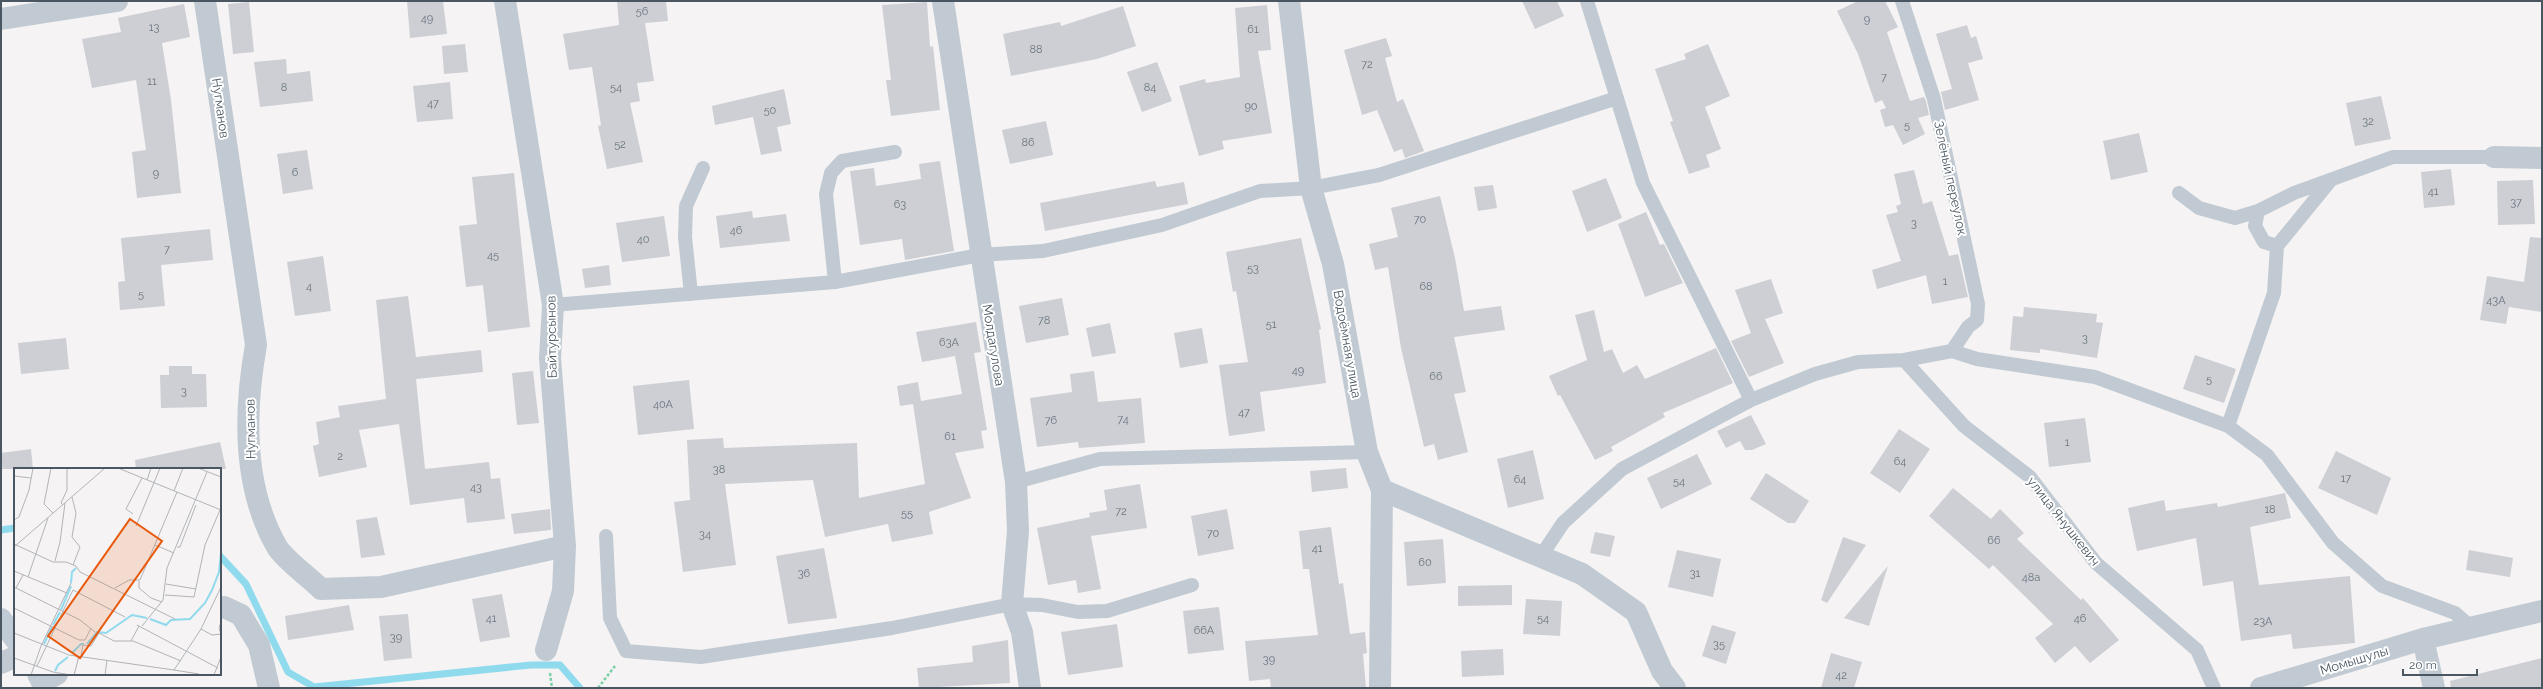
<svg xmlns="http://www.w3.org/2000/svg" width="2543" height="689" font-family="Raleway,sans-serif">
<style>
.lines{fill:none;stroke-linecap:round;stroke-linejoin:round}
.stream{stroke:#90daee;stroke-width:7}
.building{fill:#cdcfd5}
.path{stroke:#7ad0a6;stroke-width:2.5;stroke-dasharray:3 2;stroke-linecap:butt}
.service{stroke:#c1cad2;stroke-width:14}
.minor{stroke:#c1cad2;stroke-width:22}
.tertiary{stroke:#c1cad2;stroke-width:22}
.secondary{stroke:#c1cbd6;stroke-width:22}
.labels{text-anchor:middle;stroke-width:4;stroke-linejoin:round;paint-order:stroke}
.number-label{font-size:11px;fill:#6b747e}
.street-label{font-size:13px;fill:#4a5661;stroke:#fff}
.inset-river{fill:none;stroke:#90daee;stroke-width:2}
.inset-road{fill:none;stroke:#b1b4b9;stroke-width:1}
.view{fill:#e8590c;fill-opacity:0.15;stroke:#e8590c;stroke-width:2}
.inset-edge{fill:none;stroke:#4a5661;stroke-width:2}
</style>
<rect width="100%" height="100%" fill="#f5f3f3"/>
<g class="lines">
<path class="stream" d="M1,530L15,528
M220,556L246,584L288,672L314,687L531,665H560L580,688"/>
</g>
<path class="building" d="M407,1H443L447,34L410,38Z
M617,1H666L668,21L645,23L654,81L637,83L640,101L630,103L643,162L607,169L598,126L601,125L592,67L569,70L563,34L619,25Z
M1522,1H1557L1564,16L1535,29Z
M1858,1H1885L1898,27L1887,32L1910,101L1924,97L1926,101L1929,115L1918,118L1925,134L1903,145L1893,125L1885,127L1880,110L1886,108L1882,100L1875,103L1858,54L1837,11Z
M249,2L254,52L233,54L228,4Z
M927,2L930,47L933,46L940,110L891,116L886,80H891L882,5Z
M184,4L190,37L162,43L171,100L181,193L137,198L132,152L146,150L136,80L92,88L82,39L121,32L118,18Z
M1267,5L1271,50L1258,51L1272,133L1222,141L1224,149L1199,156L1179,86L1205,79L1206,83L1240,77L1235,8Z
M1123,6L1136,46L1097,59L1011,76L1003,34L1060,22L1061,26Z
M1967,25L1971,38L1976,36L1983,59L1968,63L1979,100L1945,110L1941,92L1952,89L1936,34Z
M1386,38L1392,56L1385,58L1397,102L1403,99L1424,151L1405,158L1402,149L1394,152L1377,110L1362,115L1344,50Z
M465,44L468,72L444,74L442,46Z
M1708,44L1730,96L1705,107L1721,149L1706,155L1710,167L1689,174L1670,122L1673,121L1655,69L1686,59L1684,54Z
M286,59L287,74L310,71L313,101L260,107L254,62Z
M1157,62L1172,101L1142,112L1127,72Z
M450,82L453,119L417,122L413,86Z
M784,89L791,124L777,127L782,151L761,155L753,117L715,125L712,106Z
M2381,96L2391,139L2355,146L2346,103Z
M1046,121L1053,155L1010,164L1002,130Z
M2139,133L2148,172L2111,180L2103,141Z
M307,150L313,189L283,194L277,154Z
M940,161L954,251L905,260L902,239L860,245L850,171L874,168L876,186L921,179L919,164Z
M2451,169L2455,205L2424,208L2421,172Z
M1914,170L1923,204L1932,201L1949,256L1958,254L1968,297L1932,304L1926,275L1877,289L1872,270L1901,261L1886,215L1898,212L1896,206L1901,204L1894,174Z
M514,173L530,327L488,332L483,285L466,287L459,226L477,224L472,177Z
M1606,178L1622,218L1587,232L1572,191Z
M2533,180L2535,224L2498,225L2497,181Z
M1155,181L1157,187L1184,182L1188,204L1045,231L1040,203Z
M1493,185L1497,208L1478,211L1474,187Z
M1440,196L1455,258L1464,311L1501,306L1505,330L1454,337L1466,392L1454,394L1468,452L1438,460L1434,444L1424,447L1401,348L1388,267L1375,270L1369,244L1398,237L1391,208Z
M752,211L753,218L786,214L790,241L720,248L716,216Z
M1646,212L1660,245L1664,244L1683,283L1645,297L1618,224Z
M664,216L670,256L622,262L616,223Z
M210,229L213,260L161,265L165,306L120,310L118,282L125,281L121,238Z
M2530,237L2542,238V312L2509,307L2506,324L2480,320L2487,276L2524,282Z
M1301,238L1321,329L1319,330L1326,383L1260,392L1265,431L1229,436L1219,365L1248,362L1236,291L1233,292L1226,252Z
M323,256L331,311L295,316L287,262Z
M609,265L611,285L585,288L582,269Z
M1771,279L1783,313L1765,319L1784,363L1749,377L1731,341L1751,333L1735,290Z
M408,296L416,357L481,350L483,372L416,379L425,469L489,462L491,479L500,478L505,519L467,523L464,498L410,505L399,424L359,430L367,467L319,477L313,446L319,444L316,422L340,417L338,406L386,399L376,300Z
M1062,298L1069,335L1026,343L1019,306Z
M2024,307L2097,314L2096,322L2103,323L2097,358L2040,349V353L2010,350L2013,316L2023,317Z
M1594,310L1604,352L1612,349L1623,373L1637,365L1645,379L1716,348L1733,383L1663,413L1665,417L1611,447L1613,451L1595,460L1560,395L1558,396L1549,376L1587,360L1575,315Z
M976,322L981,352L974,353L987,430L981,431L984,448L955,453L971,498L929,512L933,534L892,542L888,524L825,537L813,480L725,484L736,565L683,572L674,502L690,500L687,440L723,438L724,448L857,443L859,498L925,484L913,404L900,406L897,386L918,382L921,401L962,394L955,356L922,362L916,332Z
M1110,323L1116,353L1092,357L1086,328Z
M1202,328L1208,363L1180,368L1174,333Z
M66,338L69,369L21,374L18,343Z
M2195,355L2236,369L2224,403L2183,389Z
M169,366H192V374H206L207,407L161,408L160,375H169Z
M533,371L539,423L517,425L512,373Z
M1094,371L1098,402L1141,398L1145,443L1079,448L1078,442L1037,447L1030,398L1072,392L1070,374Z
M689,380L694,429L638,435L633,386Z
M1751,415L1766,444L1752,450H1745L1740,441L1726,448L1717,431Z
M2085,418L2091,462L2049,467L2044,423Z
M1899,429L1930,449L1900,493L1870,473Z
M220,442L226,469H136L135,460Z
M31,449L33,469H1V453Z
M1533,450L1544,499L1508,508L1497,459Z
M2336,451L2391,478L2377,515L2318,488Z
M1697,454L1712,484L1661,509L1647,478Z
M1346,468L1348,488L1312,492L1310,471Z
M1766,473L1809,501L1795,523H1788L1750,499Z
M1140,484L1147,528L1091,536L1101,589L1078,593L1076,580L1048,585L1037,528L1090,517L1089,513L1107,510L1104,490Z
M1953,488L1991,519L2000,509L2024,533L2017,539L2081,600L2083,598L2119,640L2090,663L2075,646L2055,663L2035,638L2053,624L1993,565L1989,569L1929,516Z
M2285,493L2291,518L2250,527L2259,585L2350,576L2355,643L2293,649L2291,634L2241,641L2233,581L2203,586L2196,538L2137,551L2128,508L2164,500L2166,511L2217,503L2218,507Z
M550,509L551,530L514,534L511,514Z
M1227,509L1234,549L1198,556L1191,516Z
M377,517L385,555L361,558L356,520Z
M1331,527L1339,584L1343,583L1350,634L1365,632L1367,653L1363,654L1366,688H1271L1270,679L1249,681L1245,641L1318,635L1309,569H1303L1299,531Z
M1595,532L1615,536L1610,557L1590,553Z
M1843,537L1866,545L1827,603L1821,600Z
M1443,539L1446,583L1407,586L1404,542Z
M824,548L837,618L788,624L776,556Z
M1677,550L1721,559L1713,597L1668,587Z
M2469,550L2513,558L2510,577L2466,570Z
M1888,566L1869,626L1844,618Z
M1512,585V605L1458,606V586Z
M502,594L510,637L480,642L472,599Z
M1526,599L1562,601L1560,636L1523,634Z
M349,605L354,630L288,640L285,616Z
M1219,607L1224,650L1188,654L1183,611Z
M408,614L412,658L384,661L379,616Z
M1117,624L1123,667L1068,675L1061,632Z
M1712,625L1736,632L1726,664L1702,656Z
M1008,640L1010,683L919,688L917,668L973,662L972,646Z
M1503,649L1504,675L1462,677L1461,651Z
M1831,653L1862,662L1854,688H1821Z
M2542,658V688H2451L2450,681Z"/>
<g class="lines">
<path class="path" d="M550,673L552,688
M598,688L615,666"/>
<path class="service" d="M1587,1L1643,183L1751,400
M1902,1L1934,99L1978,304L1977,320L1968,327L1952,351
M2179,193L2199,208L2235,218L2258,211
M2277,246L2264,242L2255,226L2258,211L2294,193L2393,157H2494
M835,282L826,194L831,173L842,161L895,152
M691,294L685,237L686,206L703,168
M553,305L835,282L980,255L1043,251L1162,225L1260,191L1311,188L1379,175L1617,98
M1904,360L1964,426L2030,477L2096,563L2197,650L2214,688
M2228,426L2274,293L2277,246L2330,181
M1016,482L1100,459L1367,452
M606,536L610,618L626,651L701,657L892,628L1012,604L1042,605L1078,612L1107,611L1192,585
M1541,556L1563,523L1622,469L1751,400L1815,374L1858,362L1904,360L1952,351L1977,359L2095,377L2228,426L2267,455L2333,543L2382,586L2455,613L2471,627"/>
<path class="minor" d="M205,1L256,345C244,412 242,486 277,547C285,560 309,577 321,589L381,587L565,546
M505,1L553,305L550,358L565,546L563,591L546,650
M943,1L1016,482L1018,531L1012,604L1022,632L1030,688
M1,19L117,1
M2494,157L2542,158
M1382,490L1582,574L1636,612L1662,671L1675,688
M220,608L224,607L241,615L259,645L269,688
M2423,639L2434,688
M1,663L15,657
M42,682L57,674
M2261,688L2423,639L2542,611"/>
<path class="tertiary" d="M1289,1L1311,188L1333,264L1367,452L1382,490L1380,688"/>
<path class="secondary" d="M1,619L15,639
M38,674L45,688"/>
</g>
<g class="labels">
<g class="number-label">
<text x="642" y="15">56</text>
<text x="427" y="22">49</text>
<text x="1867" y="23">9</text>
<text x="154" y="31">13</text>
<text x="1253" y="33">61</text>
<text x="1036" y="53">88</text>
<text x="1367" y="68">72</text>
<text x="1884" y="81">7</text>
<text x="152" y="85">11</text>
<text x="284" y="91">8</text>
<text x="616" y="91">54</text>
<text x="1150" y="91">84</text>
<text x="433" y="107">47</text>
<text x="1251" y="110">90</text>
<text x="770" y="114">50</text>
<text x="2368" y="125">32</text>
<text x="1907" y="129">5</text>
<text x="1028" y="146">86</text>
<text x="620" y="148">52</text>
<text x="295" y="176">6</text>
<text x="156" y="177">9</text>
<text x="2433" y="195">41</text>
<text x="2516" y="206">37</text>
<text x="900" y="208">63</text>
<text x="1420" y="223">70</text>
<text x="1914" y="227">3</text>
<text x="736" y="234">46</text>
<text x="643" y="243">40</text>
<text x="167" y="253">7</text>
<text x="493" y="259">45</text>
<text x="1253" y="272">53</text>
<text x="1945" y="285">1</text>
<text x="309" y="290">4</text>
<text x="1426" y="290">68</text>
<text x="141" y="298">5</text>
<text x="2496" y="304">43А</text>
<text x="1044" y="324">78</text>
<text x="1271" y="328">51</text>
<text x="2085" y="342">3</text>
<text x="949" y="346">63А</text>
<text x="1298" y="374">49</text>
<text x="1436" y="380">66</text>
<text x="2209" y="383">5</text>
<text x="184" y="395">3</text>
<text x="663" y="408">40А</text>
<text x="1244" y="416">47</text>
<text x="1123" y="423">74</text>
<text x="1051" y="424">76</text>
<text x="950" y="440">61</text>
<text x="2067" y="446">1</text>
<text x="340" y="460">2</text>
<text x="1900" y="465">64</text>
<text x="719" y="473">38</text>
<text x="2346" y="482">17</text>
<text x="1520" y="483">64</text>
<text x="1679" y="485">54</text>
<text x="476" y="491">43</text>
<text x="2270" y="513">18</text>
<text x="1121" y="515">72</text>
<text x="907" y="517">55</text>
<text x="1213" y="537">70</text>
<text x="705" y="538">34</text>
<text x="1994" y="544">66</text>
<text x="1317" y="552">41</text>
<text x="1425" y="566">60</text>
<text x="804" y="577">36</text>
<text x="1695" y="577">31</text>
<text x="2031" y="581">48а</text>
<text x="491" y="622">41</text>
<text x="1543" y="622">54</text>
<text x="2080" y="622">46</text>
<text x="2263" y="625">23А</text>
<text x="1204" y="634">66А</text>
<text x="396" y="641">39</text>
<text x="1719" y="648">35</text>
<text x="1269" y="663">39</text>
<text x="1841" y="679">42</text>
</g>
<g class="street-label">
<text transform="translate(221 108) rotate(82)" y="5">Нугманов</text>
<text transform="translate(1951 178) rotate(78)" y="5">Зелёный переулок</text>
<text transform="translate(551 337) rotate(-91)" y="5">Байтурсынов</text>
<text transform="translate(1348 344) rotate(80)" y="5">Водоёмная улица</text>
<text transform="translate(994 345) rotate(81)" y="5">Молдагулова</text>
<text transform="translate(250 429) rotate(-91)" y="5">Нугманов</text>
<text transform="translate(2064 521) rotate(52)" y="5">улица Янушкевич</text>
<text transform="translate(2354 660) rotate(-17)" y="5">Момышулы</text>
</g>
</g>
<g transform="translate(14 468)">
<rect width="207" height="207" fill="#f5f3f3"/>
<path class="inset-river" d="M57,115L58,104L62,100M47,142L57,118M136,151L152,157L157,152L176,151L191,135L198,122L205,104L207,85M39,157L46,144M30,176L38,159M73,176L83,164L92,165L118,147L133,150M58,185L67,176H70M41,203L44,197L54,189"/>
<path class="inset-road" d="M37,0L30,36L39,45M104,0L207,42M184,0L207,9M0,8L17,10M133,12L137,0M160,23L169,0M58,29L62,45L58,69L66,79L59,97M49,37L47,35L53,22V0M119,46L112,41L128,10M0,52L5,49L15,22L19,0M122,58L146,0M0,76L39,94H52L62,98L66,104L161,151M141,77L160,85M0,79L91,0M163,79H166L182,37M41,93L46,74L51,35M0,103L53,125M14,109L34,50M125,113V120L137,130L148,134M152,116L182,121M0,119L66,152L81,164M2,120L9,107M101,120L115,112H126L163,24M151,127L180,129L191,77L206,42M0,140L65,172H71L77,160M207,154L205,160L207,166M123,157L204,200M128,158L149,132L153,100L193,4M187,161L198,167L207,166M0,165L55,187L160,202L187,161L207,119M117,173L125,158M67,188L69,177L77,178L85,165L100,173H119L167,193M0,190L39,204L57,207M23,198L59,122L111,149M160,202L185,206M17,207L27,178L57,115M60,207L65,188M91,207L93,192M200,207L207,189"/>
<path class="view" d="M116,51L148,73L66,190L34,168Z"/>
<rect width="207" height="207" class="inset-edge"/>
</g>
<rect width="2543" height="689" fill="none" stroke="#4a5661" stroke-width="4"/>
<path d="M2403 669v6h74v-6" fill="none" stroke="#4a5661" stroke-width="2"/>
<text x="2409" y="669" font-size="12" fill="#4a5661" stroke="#ffffff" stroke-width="3" paint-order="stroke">20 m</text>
</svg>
